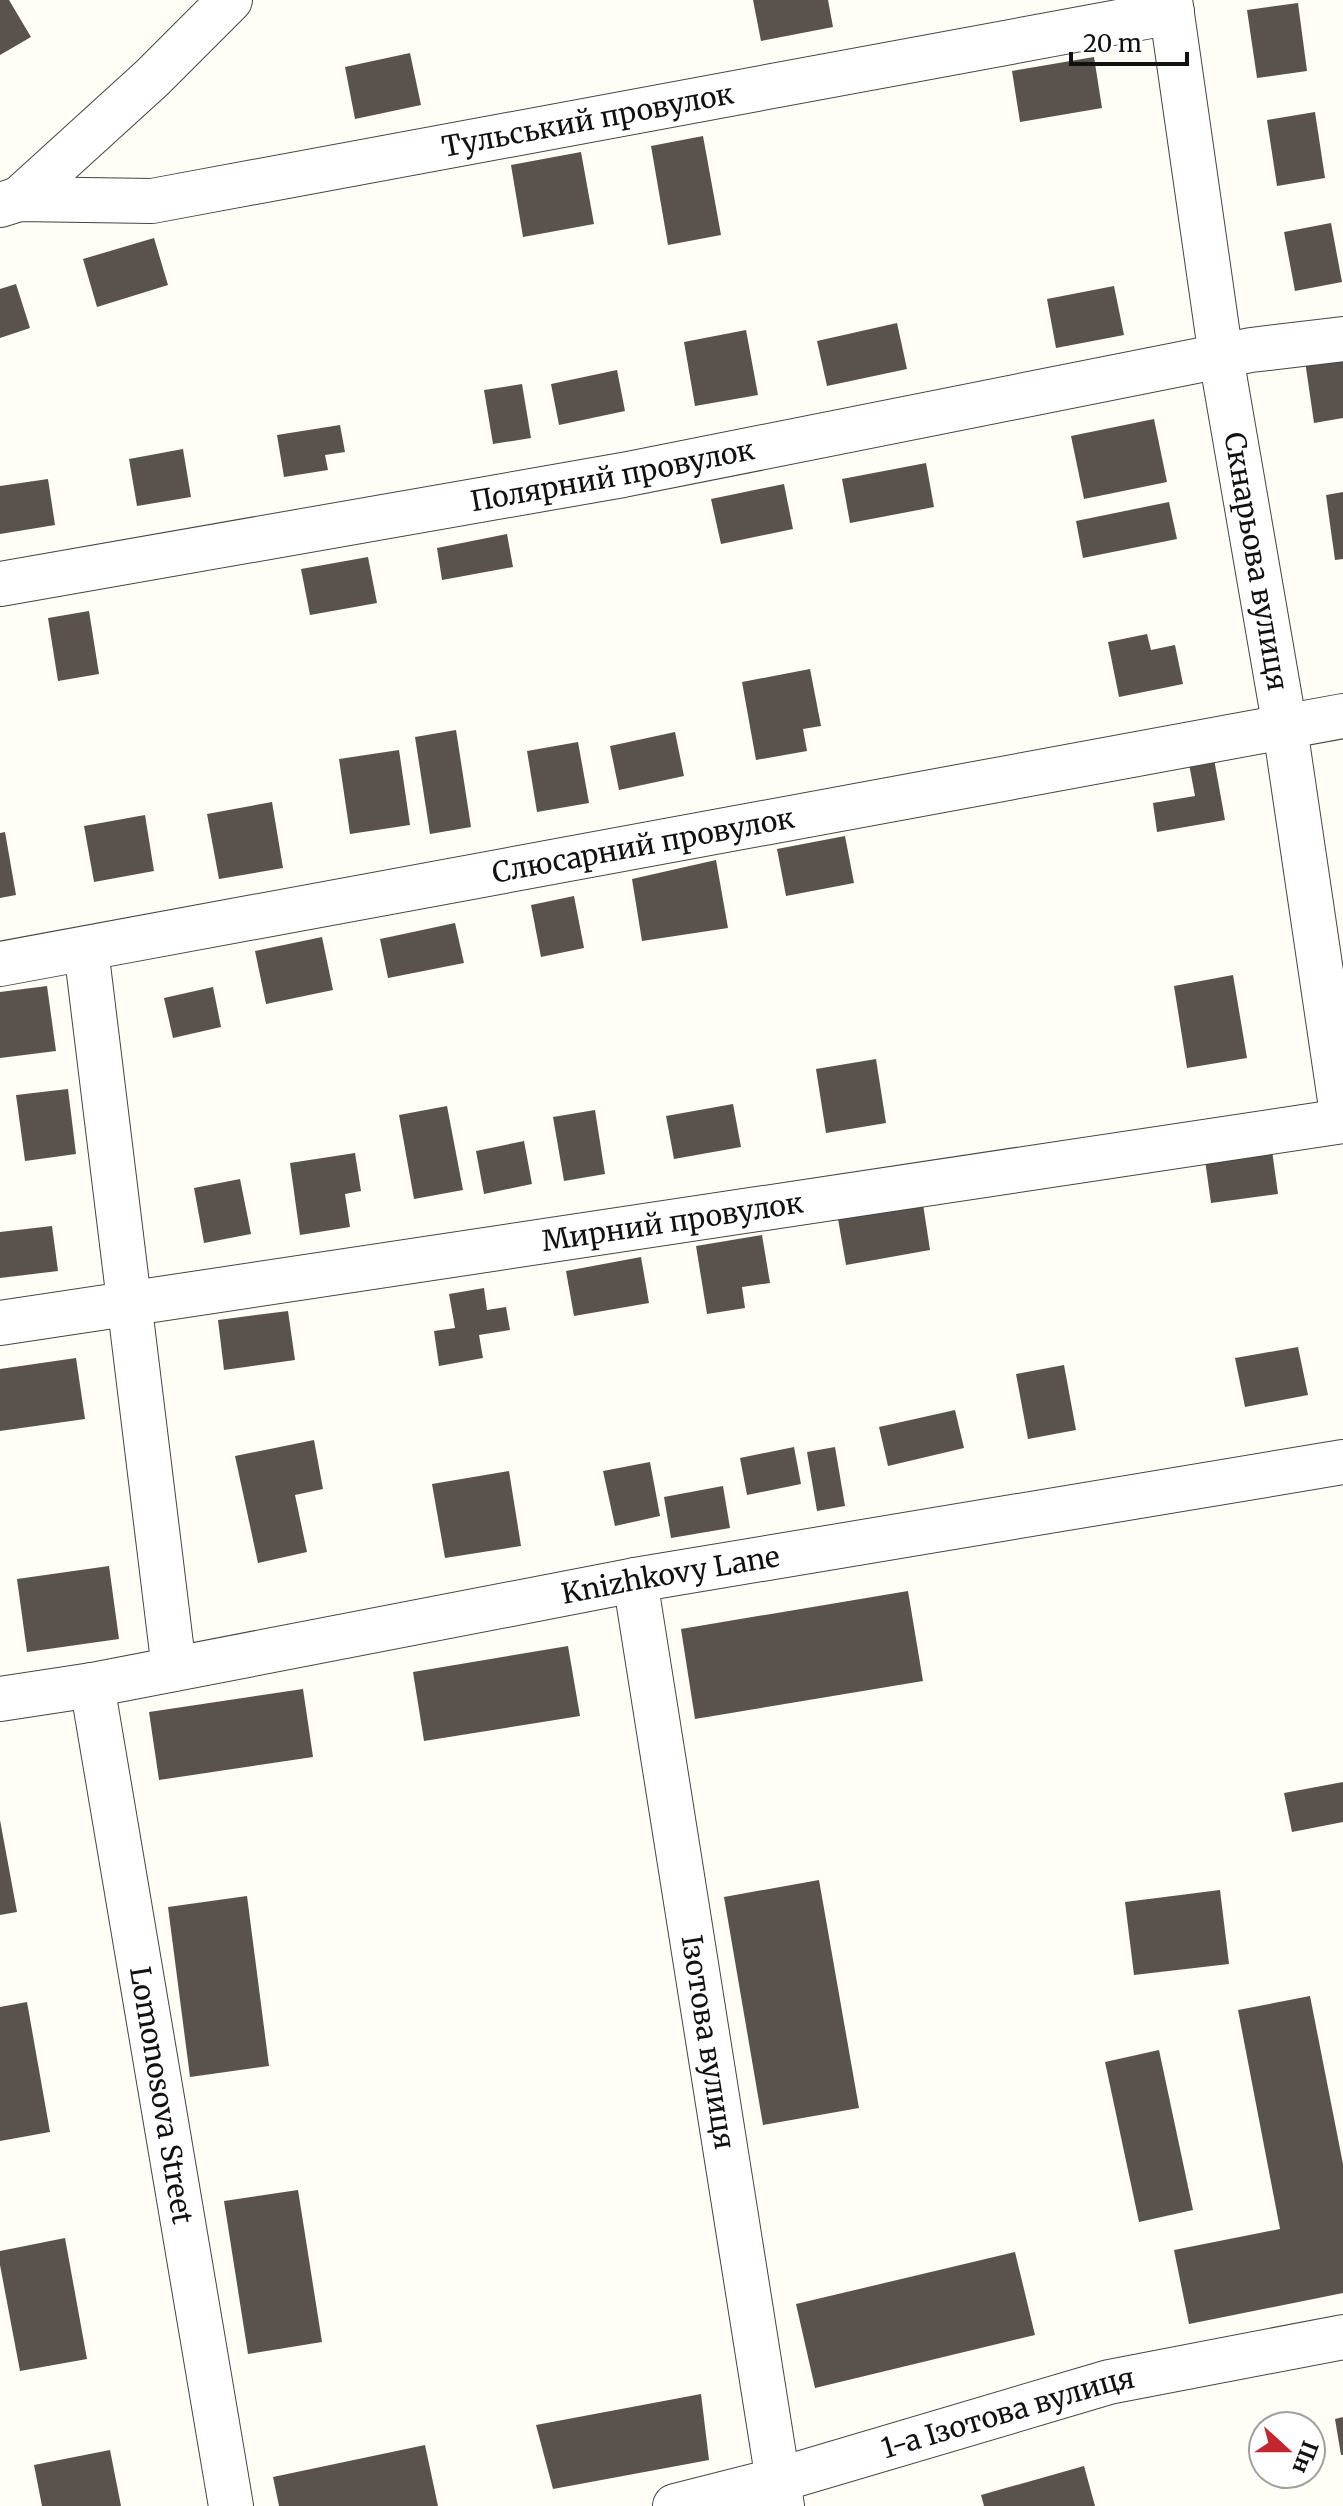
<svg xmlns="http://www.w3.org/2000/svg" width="1343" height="2506" font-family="Merriweather,serif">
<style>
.building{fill:#5a524d}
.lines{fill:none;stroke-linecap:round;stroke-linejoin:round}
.minor-casing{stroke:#444;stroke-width:46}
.minor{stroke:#fff;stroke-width:44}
.labels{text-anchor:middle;stroke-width:8;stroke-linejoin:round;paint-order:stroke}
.street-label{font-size:28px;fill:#111;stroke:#fff}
</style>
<rect width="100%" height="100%" fill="#fffdf5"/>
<path class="building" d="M0,0H9L31,37L0,55Z
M753,0H828L833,27L761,41Z
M1298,3L1307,71L1257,78L1247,10Z
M410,53L421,105L355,119L345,67Z
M1094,57L1102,108L1020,122L1012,71Z
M1315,112L1325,178L1277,186L1267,120Z
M703,136L721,235L668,245L651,146Z
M581,152L594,224L523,237L511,165Z
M1331,223L1342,282L1295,291L1284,232Z
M154,238L168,285L97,307L83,259Z
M16,284L30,328L0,338V289Z
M1114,286L1124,335L1056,348L1047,299Z
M897,323L907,369L827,386L817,341Z
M746,330L758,395L695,406L684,342Z
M1343,355V418L1314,423L1305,361Z
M617,370L625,411L559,425L551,384Z
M522,384L531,438L493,444L484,390Z
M1154,419L1167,482L1084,499L1071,436Z
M340,425L345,452L325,455L328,470L284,477L277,435Z
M183,449L191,497L137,506L129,459Z
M926,463L934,507L850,523L842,479Z
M48,479L55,525L0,534V486Z
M784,484L793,529L721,544L711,499Z
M1343,492V559L1335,560L1326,495Z
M1169,502L1177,539L1083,558L1076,521Z
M507,534L513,567L442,580L437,548Z
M368,557L377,603L310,615L301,569Z
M89,611L99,674L58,681L48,618Z
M1147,634L1151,650L1175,645L1183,684L1119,697L1108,642Z
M810,669L821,726L803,729L807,751L756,760L742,682Z
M456,730L471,827L430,834L415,737Z
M675,732L684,776L619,790L610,746Z
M578,742L589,803L537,812L527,751Z
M399,750L410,825L350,834L339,759Z
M1214,759L1225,820L1157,832L1153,803L1195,796L1189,764Z
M272,802L283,868L219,879L207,814Z
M145,815L154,871L94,882L84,826Z
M5,832L16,895L0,898V833Z
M845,836L854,883L786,896L777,849Z
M716,860L728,928L642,941L632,879Z
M574,896L584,948L541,957L531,905Z
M455,923L464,963L388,978L380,939Z
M322,937L333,990L266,1004L255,951Z
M1233,975L1247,1058L1187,1068L1174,986Z
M47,986L56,1051L0,1058V992Z
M213,987L221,1027L173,1038L164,998Z
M876,1059L886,1123L826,1133L816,1069Z
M68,1089L76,1154L25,1161L16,1095Z
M733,1104L741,1147L674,1159L666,1116Z
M447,1106L463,1190L414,1199L399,1115Z
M595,1110L605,1174L564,1181L553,1117Z
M524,1141L532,1184L484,1194L476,1151Z
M1271,1143L1278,1194L1211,1203L1204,1153Z
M355,1153L361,1191L345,1194L350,1227L300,1235L290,1163Z
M240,1179L251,1234L204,1243L194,1188Z
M923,1204L930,1250L846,1265L838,1219Z
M52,1226L58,1271L0,1278V1232Z
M762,1235L770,1283L742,1287L745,1308L707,1314L696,1246Z
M641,1257L649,1303L574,1316L566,1271Z
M484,1288L487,1310L506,1307L510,1330L479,1335L483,1358L439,1366L434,1331L455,1328L449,1294Z
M288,1311L295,1360L224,1370L218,1320Z
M1298,1347L1308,1395L1245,1407L1235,1358Z
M76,1358L85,1419L0,1431V1369Z
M1064,1365L1076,1430L1028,1439L1016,1374Z
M955,1410L964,1448L888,1466L879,1427Z
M314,1440L323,1489L295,1495L307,1552L258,1563L235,1456Z
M794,1447L801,1484L747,1495L740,1458Z
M835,1447L845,1506L817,1511L807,1452Z
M650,1462L660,1516L615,1526L603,1471Z
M509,1471L521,1546L445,1558L432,1484Z
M723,1486L730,1528L671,1538L664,1497Z
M109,1566L119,1639L27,1652L17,1579Z
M908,1591L923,1681L695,1719L681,1629Z
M568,1646L580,1716L424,1741L413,1672Z
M303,1689L313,1757L159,1780L149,1712Z
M1343,1782V1822L1292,1832L1284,1793Z
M0,1820L17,1912L0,1915Z
M819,1880L859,2108L763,2125L724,1897Z
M1220,1890L1229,1964L1134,1975L1125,1902Z
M247,1896L269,2066L190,2077L168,1907Z
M1310,1996L1343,2164V2293L1189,2324L1174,2250L1280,2229L1238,2010Z
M27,2002L50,2132L0,2141V2007Z
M1159,2050L1193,2210L1139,2222L1105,2062Z
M298,2190L322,2342L248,2354L224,2201Z
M65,2238L87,2359L20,2371L0,2265V2251Z
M1015,2252L1035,2335L815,2388L796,2304Z
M701,2394L709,2460L553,2489L536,2425Z
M1343,2417V2455H1341L1335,2419Z
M425,2445L438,2506H279L273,2477Z
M110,2450L121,2506H42L34,2465Z
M1084,2466L1095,2506H984L981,2495Z"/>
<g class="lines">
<defs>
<g id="minor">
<path id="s1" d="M1170,0L1221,357L1285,728L1343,1121"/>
<path d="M19,199L152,78L230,0"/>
<path id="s2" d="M0,205L19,199L152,201L1172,12"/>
<path id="s3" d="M0,584L623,475L1251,350L1343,339"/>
<path d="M86,949L174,1669"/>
<path id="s4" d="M0,964L1343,716"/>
<path id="s5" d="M0,1323L1343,1121"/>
<path id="s6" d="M635,1580L782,2506"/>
<path id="s7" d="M92,1685L231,2506"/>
<path id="s8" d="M0,1699L92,1685L635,1580L1343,1462"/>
<path id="s9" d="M675,2506L778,2480L1109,2382L1343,2337"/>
</g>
</defs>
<use href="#minor" class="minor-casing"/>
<use href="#minor" class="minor"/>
</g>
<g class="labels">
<g class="street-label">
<text dy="10" stroke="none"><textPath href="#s2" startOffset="596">Тульський провулок</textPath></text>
<text dy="10" stroke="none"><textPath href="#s3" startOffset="622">Полярний провулок</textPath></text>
<text dy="10" stroke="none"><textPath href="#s1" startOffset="568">Скнарьова вулиця</textPath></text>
<text dy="10" stroke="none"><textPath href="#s4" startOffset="654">Слюсарний провулок</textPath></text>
<text dy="10" stroke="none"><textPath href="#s5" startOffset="680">Мирний провулок</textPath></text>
<text dy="10" stroke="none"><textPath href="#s8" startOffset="682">Knizhkovy Lane</textPath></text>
<text dy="10" stroke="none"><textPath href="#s6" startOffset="468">Ізотова вулиця</textPath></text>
<text dy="10" stroke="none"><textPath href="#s7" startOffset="416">Lomonosova Street</textPath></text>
<text dy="10" stroke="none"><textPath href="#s9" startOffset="346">1-а Ізотова вулиця</textPath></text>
</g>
</g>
<g transform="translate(1287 2450) rotate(111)"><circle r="38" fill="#ffffff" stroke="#a0a0a0" stroke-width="2"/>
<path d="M0-6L14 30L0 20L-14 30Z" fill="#c4262e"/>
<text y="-12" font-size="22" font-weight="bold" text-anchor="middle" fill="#111111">Пн</text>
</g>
<path d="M1071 52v12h116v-12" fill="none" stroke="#111111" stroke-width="4"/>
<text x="1083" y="52" font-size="24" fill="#111111" stroke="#ffffff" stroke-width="6" paint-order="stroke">20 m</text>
</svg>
